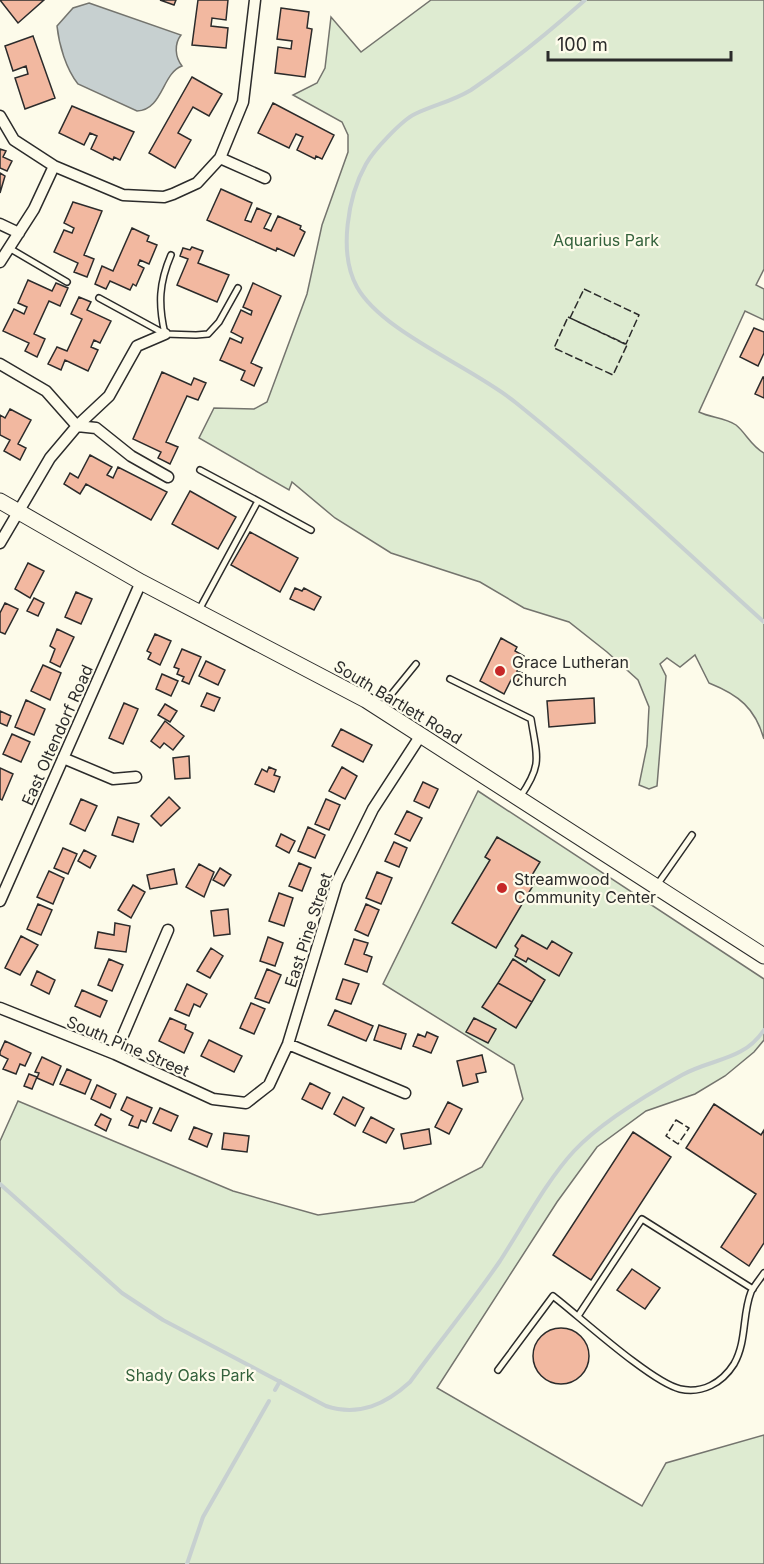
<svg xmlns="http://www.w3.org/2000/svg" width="764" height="1564" font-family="Inter,sans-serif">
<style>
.green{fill:#deebd1;stroke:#74746e;stroke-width:1.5}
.water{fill:#c7d0d0;stroke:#74746e;stroke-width:1.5}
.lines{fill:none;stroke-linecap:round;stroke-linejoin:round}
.stream{stroke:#c7d0d0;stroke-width:4}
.building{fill:#f2b8a0;stroke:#2b2b2b;stroke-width:1.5}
.lane-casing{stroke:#2b2b2b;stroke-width:8}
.street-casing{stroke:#2b2b2b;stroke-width:13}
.secondary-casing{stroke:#2b2b2b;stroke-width:17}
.lane{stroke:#fdfbea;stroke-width:5}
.street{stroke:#fdfbea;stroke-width:10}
.secondary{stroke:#fdfbea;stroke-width:15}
.fence{stroke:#2b2b2b;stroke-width:1.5;stroke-dasharray:8 3;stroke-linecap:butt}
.poi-dot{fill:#c62828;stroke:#fdfbea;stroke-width:2}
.labels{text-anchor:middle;stroke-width:4.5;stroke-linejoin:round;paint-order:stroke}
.park-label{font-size:16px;fill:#34623c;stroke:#fdfbea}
.poi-label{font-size:16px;fill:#2b2b2b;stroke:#fdfbea;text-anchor:start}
.street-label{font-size:16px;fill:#2b2b2b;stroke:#fdfbea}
</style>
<rect width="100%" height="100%" fill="#fdfbea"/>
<path class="green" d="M431,0H764V269L756,285L764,289V320L745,311L699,412C711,418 724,417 736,425C746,433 751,446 764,453V739C755,708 739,695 709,683L695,655L680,667L667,658L660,664L666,676L657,786L649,789L639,785L647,746L649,707L638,680L607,652L569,622L524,608L480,582L391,553L335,518L292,482L289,490L199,438L214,408L254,409L267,402L307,294L322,225L348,152V135L342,122L293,95L317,83L325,68L331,17L361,52Z
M478,791L764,979V1040L754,1052L725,1076L695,1094L646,1111L597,1147L557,1202L437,1388L642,1506L666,1463L764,1435V1564H0V1141L18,1101L233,1191L318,1215L414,1202L482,1167L523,1099L514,1065L383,984Z"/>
<path class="water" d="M89,3L181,35C174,44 175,57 182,66C162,73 163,110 137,111L78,84C66,69 59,45 57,26L73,8Z"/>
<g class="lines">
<path class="stream" d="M585,0C549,32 511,63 471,90C453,101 434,105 415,114C402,120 373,151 366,164C348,196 338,253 357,287C382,332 472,367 515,402C601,471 682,548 764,622
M0,1184L122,1293L163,1320L326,1406C359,1417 386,1404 410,1382C440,1341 472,1302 500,1261C522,1227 547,1180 574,1151C601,1122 648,1094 682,1075C713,1058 743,1061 764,1030
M275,1390L280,1381
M187,1564L203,1517L269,1401"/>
</g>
<path class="building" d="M0,0H44L18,23Z
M160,0H176L174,5Z
M198,0H228L226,20L212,18L211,26L228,28L226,48L192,45Z
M281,8L309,12L307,28L312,29L305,77L275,73L278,47L291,49L292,41L277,39Z
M33,36L55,98L25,109L15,78L28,74L26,66L13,71L5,46Z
M192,77L222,94L209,116L193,107L178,133L191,140L175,168L149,153Z
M273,103L334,135L322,159L316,156L315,159L297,150L303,137L296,134L289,148L258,133Z
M72,106L134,132L120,160L114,157L113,160L91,149L97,136L90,133L84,145L59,133Z
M0,149L6,151L3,157L12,161L7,171L0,168Z
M0,173L5,176L0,193Z
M221,189L252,203L245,220L251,222L257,208L271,214L264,228L271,231L278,216L301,226L300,229L305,232L294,256L277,248L276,251L207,220Z
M73,202L102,211L84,255L94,259L87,277L74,272L78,263L54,252L64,230L72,233L74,228L64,223Z
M132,228L149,236L147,241L157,245L149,264L140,260L138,265L144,268L136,286L133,284L130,290L110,281L106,289L95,284L102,266L113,271Z
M192,247L203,251L198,263L229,275L217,302L177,285L188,259L180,256L183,248L190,250Z
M28,280L52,291L56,283L68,288L60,306L49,301L34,334L45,339L37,357L25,351L29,343L3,331L14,309L24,314L27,307L18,303Z
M253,283L281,296L251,363L262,368L254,386L241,380L245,371L220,360L230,338L241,343L243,338L231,332L241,310L251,315L252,311L243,307Z
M79,297L91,302L87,310L111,321L100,343L94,340L91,347L98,350L88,371L65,360L61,370L48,364L57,347L67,351L82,319L71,314Z
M754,328L764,332V353L758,366L740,357Z
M162,372L191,385L194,378L206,383L198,400L187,396L166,442L178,447L170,464L158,458L161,452L133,439Z
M763,377H764V398L755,394Z
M10,409L31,420L18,444L26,448L20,460L4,451L10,440L0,435V415L5,418Z
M90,455L112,467L107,475L113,478L118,467L167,492L151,520L86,484L80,494L64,484L70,473L78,478Z
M190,491L236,517L218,549L172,524Z
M250,532L298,558L280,592L231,565Z
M28,563L44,571L30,598L15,589Z
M295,588L302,591L304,588L321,597L314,610L290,599Z
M76,592L92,599L81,624L65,617Z
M34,598L44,603L38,616L27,611Z
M5,603L18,609L5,634L0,632V613Z
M57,629L74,637L60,667L50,662L55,649L50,646Z
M155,634L171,641L160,665L148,659L151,653L147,651Z
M501,638L517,647L515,651L524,656L517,671L522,673L517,683L511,680L504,694L480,681Z
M182,649L201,657L189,684L182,681L184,677L177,674L179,669L174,667Z
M206,661L225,670L218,685L199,676Z
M43,665L61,673L50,700L31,691Z
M162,674L178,681L171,696L156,689Z
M207,693L220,698L214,711L201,706Z
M594,698L595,723L549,727L547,701Z
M26,700L45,709L34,735L15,727Z
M124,703L138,709L123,744L109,738Z
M165,704L177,711L170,722L158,715Z
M0,711L11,716L7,726L0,723Z
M165,721L184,736L173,750L164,743L160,748L151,741Z
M341,729L372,745L363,762L332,746Z
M12,734L30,742L21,762L3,754Z
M189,756L190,778L175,779L173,758Z
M269,767L276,770L274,775L280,777L274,792L255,784L262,769L267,772Z
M342,767L357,776L345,799L329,791Z
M0,768L13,774L2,800L0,799Z
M423,782L438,789L429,808L414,801Z
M169,797L180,808L161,826L151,816Z
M81,799L97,806L85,831L70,824Z
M326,799L340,805L329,830L315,824Z
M407,811L422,818L410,841L395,834Z
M118,817L139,824L133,842L112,835Z
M308,827L325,835L315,858L298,851Z
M281,834L295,841L289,853L276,846Z
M497,837L540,862L529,880L534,884L496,948L452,923L490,860L485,857Z
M394,842L407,848L399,867L385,861Z
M63,848L77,854L68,874L54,868Z
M84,850L96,856L90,868L78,861Z
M299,863L311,868L302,891L289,886Z
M199,864L214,872L204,897L186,887Z
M220,868L231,875L224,886L213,880Z
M174,869L177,884L150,889L147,875Z
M49,871L64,878L53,904L37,897Z
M377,872L392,878L381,904L366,898Z
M133,885L145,892L131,918L118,910Z
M279,893L293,898L284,926L269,921Z
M38,904L52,910L41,935L27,929Z
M366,904L379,910L368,936L355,930Z
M228,909L230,934L214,936L211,911Z
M115,923L130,926L126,952L95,948L98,932L114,935Z
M522,935L547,949L552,941L572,953L559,976L528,958L526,962L515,956L518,949L515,946Z
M21,936L38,945L20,975L5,968Z
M268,937L283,943L275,966L260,961Z
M354,939L368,943L364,954L372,957L367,972L345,964Z
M211,948L223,956L210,978L197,971Z
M109,959L123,965L112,991L98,985Z
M513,959L545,980L532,1002L498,983Z
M267,969L281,975L269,1003L255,998Z
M37,971L55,980L49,994L31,985Z
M343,979L359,984L351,1004L336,999Z
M498,983L532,1002L516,1028L482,1007Z
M187,984L207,994L200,1007L194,1004L189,1016L175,1010Z
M82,990L107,1001L100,1017L75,1006Z
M251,1003L265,1009L254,1034L240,1028Z
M335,1010L373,1026L366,1041L328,1025Z
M170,1018L186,1025L185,1029L193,1033L184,1053L159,1041Z
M474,1018L496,1029L488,1043L466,1032Z
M379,1025L406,1034L401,1049L374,1040Z
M427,1032L438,1037L431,1053L413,1046L418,1034L425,1037Z
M209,1040L242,1056L234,1072L201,1056Z
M5,1041L31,1053L25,1066L20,1064L16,1074L3,1069L8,1059L0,1055V1052Z
M482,1055L486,1072L476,1074L478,1082L463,1086L457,1061Z
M42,1057L61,1066L53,1085L37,1078L39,1073L35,1072Z
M67,1069L91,1080L85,1094L60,1084Z
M29,1074L37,1077L32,1089L24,1086Z
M310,1083L330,1093L322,1109L302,1099Z
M97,1085L116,1094L110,1108L91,1099Z
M127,1097L152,1108L146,1122L141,1120L138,1128L129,1125L133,1116L121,1110Z
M343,1097L364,1108L355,1126L334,1114Z
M448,1102L462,1109L449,1134L435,1127Z
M714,1104L761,1135L764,1130V1243L749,1266L721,1247L756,1194L686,1148Z
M160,1108L178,1116L171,1131L153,1123Z
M101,1114L111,1119L106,1131L95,1125Z
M371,1117L394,1129L386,1143L363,1132Z
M194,1127L212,1134L207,1147L189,1139Z
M429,1129L431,1144L404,1149L401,1134Z
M633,1132L671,1157L591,1280L553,1255Z
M224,1133L249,1136L247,1152L222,1149Z
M632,1269L660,1288L645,1309L617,1290Z
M533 1356a28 28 0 1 1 56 0a28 28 0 1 1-56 0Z"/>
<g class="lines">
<defs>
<path id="lane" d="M9,248L67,282
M99,298L165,334L196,335L208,334L219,322L238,288
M165,334C158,304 159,283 171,255
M200,470L258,501
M199,610L258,501L311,530
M450,679L531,719C537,757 543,764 520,797
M381,707L416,664
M657,885L692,835
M578,1316L642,1219L753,1289
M498,1370L553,1296C580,1317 651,1382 680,1389C702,1394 722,1383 734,1364C747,1341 742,1315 751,1292C754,1286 760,1279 764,1273"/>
<path id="street" d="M0,116L14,140L54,166L123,195L164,197L173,194L197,183L220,158L243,102L255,0
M220,158L265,178
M0,224L19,233
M0,262L34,209L54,166
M0,364L46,391L77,426L96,428L131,456L168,477
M0,543L50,458L77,426L109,396L137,346L165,334
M63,758L113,779L136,777
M0,901L141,582
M0,1008L115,1054L213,1099L246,1103L269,1085L288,1044L337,882L373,809L421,735
M288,1044L405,1093
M115,1054L168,930"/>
<path id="secondary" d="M0,501L141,582L366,700L764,956"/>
</defs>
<use href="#lane" class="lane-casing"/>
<use href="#street" class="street-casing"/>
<use href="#secondary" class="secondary-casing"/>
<use href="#lane" class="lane"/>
<use href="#street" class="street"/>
<use href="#secondary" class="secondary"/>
<path class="fence" d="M584,289L639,315L626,344L570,318Z
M568,317L627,345L613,375L554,348Z
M676,1120L689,1128L678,1144L666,1136Z"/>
</g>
<g class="poi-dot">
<circle cx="500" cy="671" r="6"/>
<circle cx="502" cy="888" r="6"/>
</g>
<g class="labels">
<g class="park-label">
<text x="606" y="246">Aquarius Park</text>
<text x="190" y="1381">Shady Oaks Park</text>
</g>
<g class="poi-label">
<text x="512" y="668">Grace Lutheran<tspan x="512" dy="18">Church</tspan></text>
<text x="514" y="885">Streamwood<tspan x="514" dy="18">Community Center</tspan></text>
</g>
<g class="street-label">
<text transform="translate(398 702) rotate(31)" y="6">South Bartlett Road</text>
<text transform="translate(57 735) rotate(-66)" y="6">East Oltendorf Road</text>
<text transform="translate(308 930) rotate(-72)" y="6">East Pine Street</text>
<text transform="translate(128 1046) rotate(23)" y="6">South Pine Street</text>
</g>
</g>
<path d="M548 51v9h183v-9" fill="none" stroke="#2b2b2b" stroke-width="3"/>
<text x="557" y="51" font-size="18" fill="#2b2b2b" stroke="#fdfbea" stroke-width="4.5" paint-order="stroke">100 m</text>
</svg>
